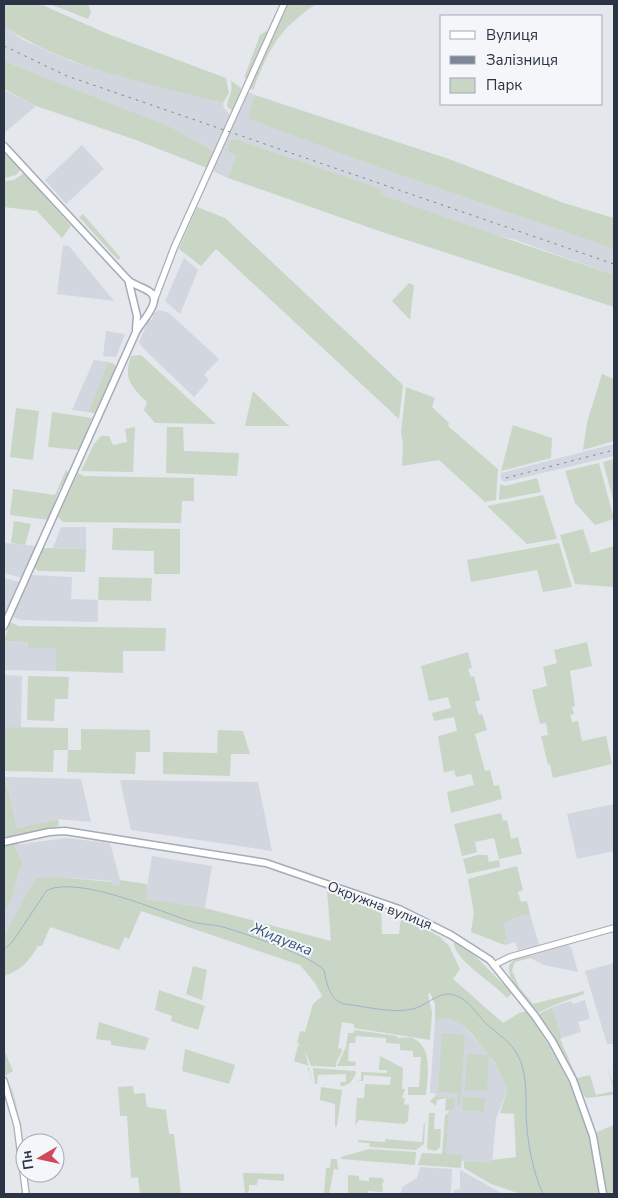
<svg xmlns="http://www.w3.org/2000/svg" width="618" height="1198" font-family="'Nunito Sans',sans-serif">
<style>
.built{fill:#d2d6de}
.green{fill:#c9d6c5}
.lines{fill:none;stroke-linecap:round;stroke-linejoin:round}
.stream{stroke:#9fb4cc;stroke-width:1}
.secondary-casing{stroke:#a9aeb7;stroke-width:8}
.primary-casing{stroke:#a3abb8;stroke-width:9}
.secondary{stroke:#fff;stroke-width:5.5}
.primary{stroke:#fff;stroke-width:6}
.rail{stroke:#7d8696;stroke-width:1;stroke-dasharray:2.5 5;stroke-linecap:butt}
.labels{text-anchor:middle;stroke-width:4;stroke-linejoin:round;paint-order:stroke}
.street-label{font-size:14px;fill:#2b3445;stroke:#f4f6f9}
.water-label{font-size:15px;font-style:italic;fill:#34527a;stroke:#f4f6f9}
</style>
<rect width="100%" height="100%" fill="#e4e7ec"/>
<path class="built" d="M4,26L23,40L70,61L223,103L224,108L231,116L215,152L171,127L4,61Z
M4,90L36,106L4,133Z
M248,92L255,95L248,116L252,120L383,169L614,249V275L516,240L474,230L380,194L381,189L235,139L227,151L236,155L228,178L213,171Z
M82,145L104,169L66,204L45,180Z
M63,245L69,246L114,301L57,294Z
M184,258L198,270L180,314L165,301Z
M159,310L169,313L219,359L204,375L209,380L194,397L141,346L139,342L149,319L152,320L154,313Z
M106,331L125,334L116,357L103,356Z
M94,360L108,362L88,412L72,410Z
M614,444V456L505,482L501,480V473Z
M61,527H86V549L53,548Z
M4,543L37,546L22,578L4,573Z
M32,575L72,577L71,599L98,600V622L21,620L12,617Z
M4,578L19,582L4,616Z
M4,641L28,642L29,648H56V671L4,670Z
M4,675L22,676L21,727H4Z
M5,777L81,779L91,822L58,819L17,828Z
M120,780L258,782L272,851L131,830Z
M614,804V851L577,859L567,814Z
M65,838L110,843L120,880L119,885L112,886L111,881L58,877L36,880L4,936V914L13,896L19,869L23,864L15,845Z
M152,856L212,866L205,908L145,899Z
M474,913L511,920L530,914L539,945L518,950L515,942L505,945L471,932Z
M568,945L571,947L578,972L544,965L530,958V955Z
M614,963V1044H607L585,971Z
M585,1000L590,1019L578,1022L581,1032L562,1038L552,1007L571,1001L573,1004Z
M444,1016L459,1021L495,1062L507,1090L496,1119L492,1163L445,1160L449,1109L455,1098L435,1096V1093H430L435,1020Z
M420,1167L452,1169L451,1194H401L402,1187L417,1178Z
M460,1170L503,1194H454V1190L460,1189Z"/>
<path class="green" d="M4,4H40L108,34L226,78L229,93L223,103C153,84 63,68 4,26Z
M50,4H88L91,12L88,19Z
M287,4H316C277,31 270,47 253,90L249,88Z
M266,31L268,33L248,78H244L260,35Z
M4,61L171,127L215,152L207,168L136,140L36,106L4,89Z
M230,80L241,88L233,111L227,107C227,96 235,92 230,80Z
M255,95L449,159L564,203L614,218V249L383,169L251,120L248,116Z
M235,139L382,189L380,194C458,223 536,248 614,275V307L382,232L228,178L236,155L227,151L229,142Z
M4,151L21,169L16,175L5,178Z
M24,173L71,226L62,238L37,211L4,207V181L14,180Z
M197,207L225,218L403,385L399,419L216,249L201,266L179,249Z
M83,214L121,258L118,260L79,217Z
M409,283L414,285L410,320L392,301Z
M141,355L216,424L155,423L144,410L147,402C131,387 123,378 131,356Z
M108,362L114,364L116,367L95,413L88,412Z
M602,374L614,379V441L583,450L587,422Z
M406,387L435,398L432,407L449,423L448,426L498,469L496,500L485,502L439,460L402,466L403,443L401,433Z
M253,391L287,424L290,426H245Z
M16,408L39,411L33,460L10,457Z
M52,412L92,418L79,450L48,447Z
M513,425L552,438L551,458L501,471Z
M135,427L133,472L81,471L94,444L101,436H109L113,445L127,442L125,429Z
M167,427H183L184,451L239,453L237,476L166,473Z
M614,459V503L603,462Z
M599,463L614,519L595,525L575,503L565,471Z
M66,470L69,473L59,490L49,520L10,515L13,489L55,495Z
M78,473L84,476L194,478V501H182L181,523L63,522L58,517Z
M537,478L541,492L499,500L500,484L505,486Z
M543,495L557,539L527,544L487,506Z
M14,521L31,524L25,545L11,543Z
M113,528L180,529V574H154V551L112,550Z
M583,529L591,553L614,546V587L575,584L560,535Z
M559,543L572,587L543,592L537,570L471,582L467,560Z
M43,548L86,549L85,572L38,571L35,568Z
M99,577L152,578L151,601L98,600Z
M10,622L19,626L166,628L165,651H123V673L56,671V648H28V642L4,641Z
M587,642L592,666L570,671L575,706L572,707L574,714L570,715L572,722L578,721L582,741L606,736L612,764L553,778L550,764L548,765L541,736L548,735L546,723L540,724L532,690L547,686L543,667L557,663L554,650Z
M468,652L472,668L468,669L471,677L474,676L480,700L475,702L479,715L482,714L487,730L475,734L485,771L490,770L494,786L499,785L502,799L451,813L447,792L474,785L471,774L456,777L454,770L444,773L438,736L457,731L454,717L434,721L432,713L451,708L448,697L429,701L421,666Z
M28,676L69,677L68,699H55L54,721L27,720Z
M4,727L68,728V750H81V729L150,730V752H136L135,774L67,772L68,750H54L53,772L4,771Z
M218,730L243,731L250,754H231L230,776L163,774V752L217,753Z
M4,774L17,828L58,819L59,826L4,838Z
M501,813L503,821L507,820L511,839L518,837L522,854L499,859L494,838L475,842L477,852L462,856L454,824Z
M17,842L19,844L15,846L23,864L19,869L13,896L4,914V846Z
M478,855H487L489,862L499,860L500,867L467,874L463,859Z
M517,866L523,890L518,892L521,902L527,901L530,914L503,922L507,939L504,940L505,945L471,932L474,913L468,879Z
M58,877L112,882V886L119,885L120,880L147,884L146,899L205,908L331,941L327,890L381,906L382,934H399L401,916L440,937L449,946L460,969L453,979L503,1023L519,1013L527,1011C563,1065 597,1127 599,1194H521L491,1184L464,1168V1161L492,1163V1160L516,1157L514,1114L500,1113L507,1090L495,1062L489,1056L487,1091L465,1090L467,1054L489,1055C474,1039 460,1011 435,1020V1004L430,993L428,995L432,1012L430,1040L354,1028V1024L342,1022L338,1048L342,1049C342,1055 335,1061 336,1067L311,1066L305,1051L313,1086L310,1070H307L309,1066L294,1061L298,1045L301,1046L297,1042L300,1031L305,1032L313,1004L322,996L315,983L300,965L141,911L129,939L125,937L119,950L50,927L42,946H38C28,962 22,970 4,976V936L36,878Z
M454,942L475,956L512,993L507,998C495,983 453,960 454,942Z
M530,955V958L515,962L512,970L519,987L533,1004L584,991V994L552,1006L538,1013C530,1002 496,971 514,960C518,957 525,957 530,955Z
M193,966L207,970L202,1000L186,994Z
M159,990L205,1006L198,1030L171,1021L172,1016L155,1010Z
M552,1007L562,1038L560,1039L577,1078L590,1075L596,1095L614,1091L607,1065L614,1086V1094L612,1095L587,1098L584,1096L568,1060L539,1014Z
M99,1022L149,1038L145,1050L111,1045V1041L96,1039Z
M355,1030L397,1036V1038C403,1038 408,1037 412,1038C434,1046 427,1079 426,1095H408V1087H419L421,1057H413V1051L400,1050V1044L386,1043V1038L356,1036L355,1043H349L348,1061L356,1062L355,1066H337L346,1047L348,1033H353Z
M442,1033L465,1035L460,1105H457L458,1093L438,1092Z
M185,1049L235,1065L229,1084L182,1071Z
M4,1050L13,1071L6,1075L14,1095L24,1140L13,1095L4,1071Z
M380,1056L403,1068L402,1089H405L402,1098H405L404,1104L409,1105L408,1121L404,1124L359,1120L355,1125L357,1098H364L365,1084L390,1085L391,1077L364,1075L363,1081H357L361,1080V1072L387,1073V1070H379Z
M313,1068L355,1071L356,1073C353,1080 349,1086 340,1086L341,1082H346V1074L318,1075L317,1084H315Z
M133,1086L134,1094L145,1093L147,1107L166,1110L169,1134H174L181,1194H140L138,1177L131,1178L127,1116H120L118,1087Z
M321,1087L342,1090L337,1126L335,1127V1104L320,1100Z
M435,1096L455,1098L454,1109L445,1111L446,1098L437,1100L436,1106L430,1101Z
M463,1097L485,1098L484,1112L462,1110Z
M429,1113H435L434,1129H441L440,1147L436,1151L427,1149Z
M449,1113L446,1154L462,1155L461,1168L418,1165L422,1153L442,1154L445,1115Z
M424,1122L425,1124L424,1144L416,1150L370,1147L369,1143L358,1142V1140L385,1142V1139L422,1142Z
M614,1125V1194H606L597,1132Z
M369,1149L416,1152L415,1165L341,1159V1157Z
M331,1159H337L338,1170L334,1169L329,1194H324L326,1168H330Z
M243,1173L284,1174V1181L258,1179L257,1185H249V1191L245,1194Z
M348,1175L359,1176V1180L369,1181V1177L382,1178L384,1181L382,1184L383,1192L368,1191V1194H348Z"/>
<g class="lines">
<path class="stream" d="M4,950L13,941L47,890C81,876 158,911 193,922C203,925 213,924 223,927C243,933 312,956 324,970C327,984 329,999 344,1004C365,1006 392,1014 412,1009C425,1007 436,993 450,994C465,996 474,1010 482,1019C493,1032 509,1039 517,1054C527,1070 526,1095 526,1113C527,1140 532,1170 543,1194"/>
<defs>
<path id="secondary" d="M155,298L174,248L284,4
M494,965L510,957L614,928
M4,1081L17,1125L26,1194"/>
<path id="primary" d="M4,146L129,281C136,286 143,287 150,292C163,301 141,322 136,332L4,626
M129,283L137,316L136,329
M4,842L49,832L65,831L266,863L399,909L451,935L490,960L535,1016L552,1041L573,1080L593,1136L603,1194"/>
</defs>
<use href="#secondary" class="secondary-casing"/>
<use href="#primary" class="primary-casing"/>
<use href="#secondary" class="secondary"/>
<use href="#primary" class="primary"/>
<path class="rail" d="M4,46L67,76L614,264
M506,478L614,450"/>
</g>
<g class="labels">
<g class="street-label">
<text transform="translate(380 905) rotate(21)" y="5">Окружна вулиця</text>
</g>
<g class="water-label">
<text transform="translate(282 939) rotate(22)" y="5">Жидувка</text>
</g>
</g>
<rect width="618" height="1198" fill="none" stroke="#2b3445" stroke-width="10"/>
<rect x="440" y="15" width="162" height="90" fill="#f4f6f9" stroke="#a4a8b1"/>
<rect x="450" y="31" width="25" height="8" fill="#ffffff" stroke="#a4a8b1"/>
<text x="486" y="40" font-size="15" fill="#2b3445">Вулиця</text>
<rect x="450" y="56" width="25" height="8" fill="#7d8696" stroke="#a4a8b1"/>
<text x="486" y="65" font-size="15" fill="#2b3445">Залізниця</text>
<rect x="450" y="78" width="25" height="15" fill="#c9d6c5" stroke="#a4a8b1"/>
<text x="486" y="90" font-size="15" fill="#2b3445">Парк</text>
<g transform="translate(40 1158) rotate(261)"><circle r="24" fill="#f4f6f9" stroke="#a4a8b1"/>
<path d="M0-4L9 19L0 12L-9 19Z" fill="#d1495b"/>
<text y="-8" font-size="14" font-weight="bold" text-anchor="middle" fill="#2b3445">Пн</text>
</g>
</svg>
